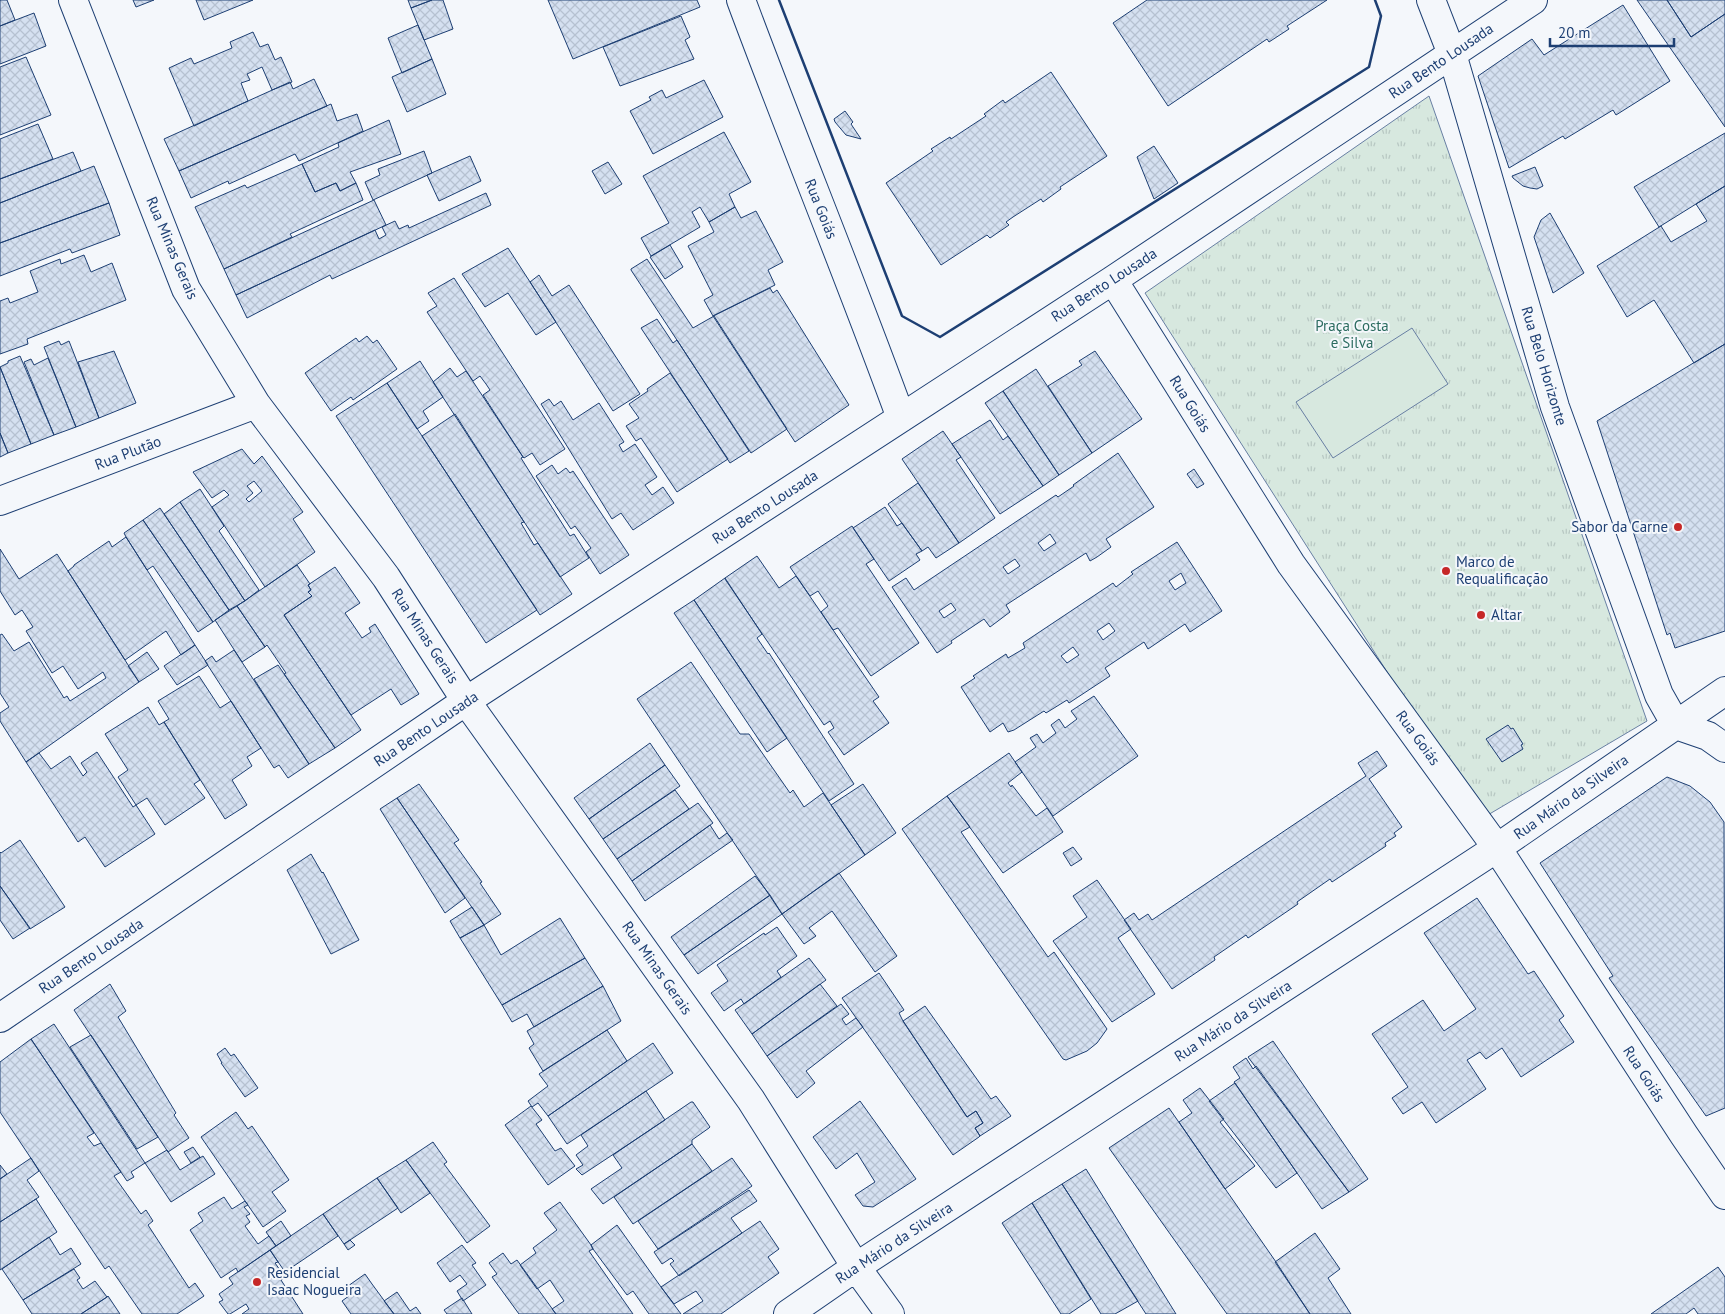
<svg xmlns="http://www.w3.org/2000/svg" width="1725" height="1314" font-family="'PT Sans',sans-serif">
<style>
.grass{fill:url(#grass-tufts);stroke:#687fa3}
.pitch{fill:#d7e8df;stroke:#687fa3}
.building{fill:url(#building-cross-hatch);stroke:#1d3f73;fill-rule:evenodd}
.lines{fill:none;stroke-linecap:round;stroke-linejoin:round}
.minor-casing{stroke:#1d3f73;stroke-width:30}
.minor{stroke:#f4f7fb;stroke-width:28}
.wall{stroke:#1d3f73;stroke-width:2.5}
.poi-dot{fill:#c62828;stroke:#f4f7fb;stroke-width:2}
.labels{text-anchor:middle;stroke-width:4;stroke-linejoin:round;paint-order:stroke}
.street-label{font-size:15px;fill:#1d3f73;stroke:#f4f7fb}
.park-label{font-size:15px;fill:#2c6c60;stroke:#f4f7fb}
.poi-label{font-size:15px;fill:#1d3f73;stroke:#f4f7fb;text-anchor:start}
</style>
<defs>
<pattern id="grass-tufts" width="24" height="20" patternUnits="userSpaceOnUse" patternTransform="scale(1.25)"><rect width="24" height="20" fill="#d7e8df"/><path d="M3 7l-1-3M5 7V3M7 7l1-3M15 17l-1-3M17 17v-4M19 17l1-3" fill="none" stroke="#b8c8c3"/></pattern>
<pattern id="building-cross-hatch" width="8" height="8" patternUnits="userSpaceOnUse" patternTransform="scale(1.25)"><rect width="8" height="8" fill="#d5e0f0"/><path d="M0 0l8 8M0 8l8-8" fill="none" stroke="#b6c1d1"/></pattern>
</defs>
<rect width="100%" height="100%" fill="#f4f7fb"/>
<path class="grass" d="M1429,96L1647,721L1481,819L1145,293Z"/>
<path class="pitch" d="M1412,328L1448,384L1333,458L1296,402Z"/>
<path class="building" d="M0,0H7L15,20L0,26Z
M133,0H154L136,7Z
M196,0H253L204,20Z
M408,0H432L411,8Z
M432,0H443L453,29L424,40L411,8Z
M548,0H697L700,7L573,59Z
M1147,0H1327L1287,26L1289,29L1269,42L1267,39L1168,106L1113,23Z
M1637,0H1667L1691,37L1725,14V127Z
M1667,0H1725V14L1691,37Z
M1623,5L1670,81L1616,115L1613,110L1565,139L1563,136L1509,168L1478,76L1532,39L1544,55Z
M34,13L46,46L0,64V26Z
M681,16L690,37L685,40L694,59L620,86L603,47Z
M418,25L432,59L402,73L388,38Z
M253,32L260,47L268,44L275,60L281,57L292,82L272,90L262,67L247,74L250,80L241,83L248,101L194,126L169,68L191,58L194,64L232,48L230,42Z
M26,57L51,115L0,135V67Z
M432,59L446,94L407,112L392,77Z
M1051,72L1107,156L1060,187L1061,189L1043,202L1041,199L1013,217L1006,222L1009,225L990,238L987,235L941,265L886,183L933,151L931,149L950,137L951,139L986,116L984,114L1003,100L1005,103Z
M314,79L327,106L179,171L164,139L290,82L293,89Z
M704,80L723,117L653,154L630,111L651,100L649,97L662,90L666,98Z
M331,104L337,121L357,114L363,131L299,161L295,154L229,184L228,181L191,198L179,171Z
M845,111L853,122L851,124L861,139L846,135L835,122L834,119Z
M389,120L401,154L350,172L356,183L340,191L336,183L315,192L302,164L339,147L338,143Z
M38,124L53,159L0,179V139Z
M724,132L751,182L729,194L735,207L709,222L700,207L692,212L700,227L651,256L641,238L669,223L643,176Z
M1725,133V186L1659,227L1634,187Z
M1154,146L1178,183L1154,199L1137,157Z
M424,151L432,173L373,200L365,182L380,175L378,169Z
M73,152L81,171L0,203V179Z
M470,156L481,181L439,201L427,175Z
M608,162L622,184L605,194L592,171Z
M302,164L315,192L336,183L340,191L356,183L363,200L290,234L292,237L224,269L195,207L245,185L247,188Z
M94,166L109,203L0,243V203Z
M1535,167L1543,186L1537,189L1530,188L1523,186L1513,178L1512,176Z
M1725,186V344L1694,363L1654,300L1627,317L1597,266L1661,226L1671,242L1707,221L1696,204Z
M486,193L491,205L489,206L332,279L330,275L247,318L236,295L375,230L379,239L386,235L382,227L395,221L399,229L408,225L409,228Z
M374,200L386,225L236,295L224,269Z
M109,203L120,235L72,253L70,249L0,276V243Z
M735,207L741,218L756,211L783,262L768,270L775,285L713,316L704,300L713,295L688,246L714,232L709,222Z
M1550,213L1584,273L1553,293L1534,237L1541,220Z
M670,245L683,267L665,279L650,257Z
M508,248L556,322L536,335L508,293L485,307L462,274Z
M84,255L91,272L112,263L126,300L27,339L28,344L0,354V301L8,298L10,303L38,292L30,271L60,259L61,264Z
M647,259L693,328L714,316L787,429L751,453L631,270V269Z
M539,275L552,296L569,285L640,394L613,411L530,282Z
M454,278L565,449L540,465L532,453L524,458L523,457L483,395L490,390L486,384L480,376L473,381L427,312L437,306L428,293Z
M770,288L773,293L777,290L849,405L795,442L713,316Z
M657,319L673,343L677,340L749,451L730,463L641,328Z
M367,336L373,343L377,340L397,369L353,400L351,397L331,411L305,373L356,338L359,342Z
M59,341L61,345L69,341L99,418L76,427L44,347Z
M1725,344V631L1675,648L1670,633L1667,635L1597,421Z
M114,351L136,403L99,418L78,362Z
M1095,351L1142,419L1092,453L1048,386L1082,365L1079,361Z
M20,356L54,435L31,444L0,367L8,363V361Z
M48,358L76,427L54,435L24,362L31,359L34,365Z
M420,361L443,397L423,411L429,421L417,429L387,383Z
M0,367L31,444L8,453L0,433Z
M450,368L457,377L466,371L523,457L521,458L570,536L574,534L589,558L560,577L433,382Z
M1036,369L1092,453L1059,475L1003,391Z
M670,373L728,459L677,492L641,438L636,441L626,426L639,418L629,404L648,391L647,389Z
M387,383L537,610L486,643L336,416Z
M1003,391L1059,475L1043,486L985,403Z
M549,399L554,406L561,401L573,420L599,403L624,442L619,445L623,452L635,444L657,477L645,485L652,495L663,487L674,503L633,530L621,513L612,519L541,404Z
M455,414L524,522L521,523L534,545L538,543L572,594L540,615L422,436Z
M990,420L1003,440L1008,436L1043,486L1000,514L952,444Z
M943,431L961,457L956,460L995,518L959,543L902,459Z
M0,433L8,453L0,457Z
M242,449L254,464L262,456L298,505L303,512L293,519L315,552L265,587L212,507L229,495L224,490L212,498L193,472ZM254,481L262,491L249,502L246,499L253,493L247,486Z
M1118,453L1154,507L1106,539L1111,547L1097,557L1090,561L1086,553L1006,605L1010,612L990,627L984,619L951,641L952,643L937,653L892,587L906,578L914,590L1056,495L1058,497L1074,486L1073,485ZM1050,534L1056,543L1044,551L1038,543ZM1015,559L1020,566L1008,574L1003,567ZM951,603L956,610L944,618L939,611Z
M552,465L558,474L566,468L570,473L573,471L629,555L600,574L586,552L591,548L575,526L571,529L536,476Z
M1194,469L1204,484L1197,488L1187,474Z
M918,483L959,543L936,558L928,547L922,551L888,504Z
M200,489L224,526L219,531L259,590L245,601L180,502Z
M180,502L245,601L229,610L164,514Z
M885,507L897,526L902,523L922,551L916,554L920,560L889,581L853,528Z
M160,508L229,610L213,622L143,520Z
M143,520L213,622L198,632L153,566L147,570L126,537L124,533Z
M852,526L874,559L866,564L919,643L871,676L838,628L833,630L821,612L828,606L818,591L810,596L790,567Z
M126,537L195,645L181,655L166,631L125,660L68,571L74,566V565L109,541L112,547Z
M1177,542L1222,611L1190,632L1185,624L1148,649L1144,642L1105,668L1110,676L1069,703L1067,700L1046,713L1044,711L1014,730L1008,732L1003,723L990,732L961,687L975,678L973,676L1006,654L1008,658L1025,648L1023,643L1113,583L1116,587L1133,574L1131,572ZM1181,573L1186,583L1175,590L1169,581ZM1109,623L1115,631L1103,640L1097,631ZM1073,647L1079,655L1067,663L1061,656Z
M0,549L19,579L57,554L139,682L26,762L0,721V713L9,707L0,693V635L2,634L14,651L29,642L64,698L67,696L70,701L106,678L103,672L78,689L63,666L52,673L26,631L33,627L22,610L15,615L0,591Z
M757,556L779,588L796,576L879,697L873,701L889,723L844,755L828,732L834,728L830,721L824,725L725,579V578Z
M297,565L310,584L308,585L311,590L308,592L312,596L284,615L361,730L335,748L284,674L286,673L267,645L265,647L237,606Z
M335,567L360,603L345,613L362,638L371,632L369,628L375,624L419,694L401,705L391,689L351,715L284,615L312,596L308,592L311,590L308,585Z
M725,578L762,634L757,638L768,654L769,653L854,784L829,801L694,600Z
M694,600L787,738L767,752L674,613Z
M237,606L265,647L242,662L215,620Z
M195,645L208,665L177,685L164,666Z
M234,650L309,764L288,778L279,765L274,768L205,661L212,656L216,662Z
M147,652L159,669L139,682L128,666Z
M691,662L740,734H749L790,793L793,790L804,807L823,793L865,855L782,914L637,699Z
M278,665L335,748L309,764L254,679Z
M199,676L220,708L231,701L261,748L247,757L252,766L232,780L247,805L225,819L164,722L169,719L158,701Z
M1094,696L1138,756L1053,816L1015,762L1036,747L1030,738L1037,734L1043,743L1056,733L1051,725L1059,719L1065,728L1077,719L1071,711Z
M148,707L159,725L164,722L200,780L194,784L205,798L165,825L147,798L136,805L118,777L128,770L105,734Z
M1508,725L1511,729L1513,728L1523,744L1521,745L1523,749L1502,762L1486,739Z
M650,743L665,765L589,819L574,798Z
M1377,751L1387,766L1369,779L1402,827L1394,833L1396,836L1385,843L1386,846L1332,882L1330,879L1297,902L1298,904L1248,938L1246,935L1214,957L1215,960L1172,989L1124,920L1134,913L1139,920L1148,914L1152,920L1366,776L1358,763Z
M97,752L133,807L136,805L155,834L105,867L85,837L78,842L26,762L39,753L51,769L70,756L83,776L87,772L81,763Z
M1009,753L1022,772L1008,783L1011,787L1012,785L1036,816L1047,808L1063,832L1003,873L947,796Z
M665,765L680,786L603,839L589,819Z
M1667,777L1690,786L1710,802L1724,822L1725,1108L1706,1116L1609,978L1613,976L1540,863Z
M419,784L459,840L454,843L482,882L480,883L501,914L484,925L397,798Z
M863,784L896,833L865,855L831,805Z
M675,790L689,809L617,859L603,839Z
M947,796L970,827L961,832L1048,957L1054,952L1107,1029L1097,1043L1087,1051L1066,1060L1063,1059L902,829Z
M397,798L465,898L445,913L380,809Z
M698,803L713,823L632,881L617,859Z
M710,825L719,839L727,833L733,840L645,901L632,881Z
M20,840L65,907L30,929L0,886V852L1,853Z
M1073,847L1082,859L1071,866L1063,853Z
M311,854L322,873L323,872L359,940L331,954L287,870Z
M839,873L897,956L875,972L832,911L809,928L816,936L804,944L782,914Z
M755,876L770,895L769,896L684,955L671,937Z
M1097,880L1131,929L1118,938L1155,994L1112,1022L1053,941L1087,917L1073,896Z
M0,886L30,928L13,939L0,920Z
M770,895L782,914L698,974L684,955Z
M1477,898L1528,974L1534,971L1564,1016L1559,1020L1574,1042L1521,1077L1502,1048L1486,1059L1480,1052L1467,1060L1486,1089L1436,1123L1422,1102L1403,1114L1392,1098L1408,1087L1372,1034L1423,1000L1444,1031L1476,1009L1424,933Z
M472,907L484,925L460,938L450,921Z
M560,918L585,958L502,1005L460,938L484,925L501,955Z
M777,927L797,956L777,971L781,977L744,1004L741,999L724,1011L711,993L728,981L717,965L764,933L765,935Z
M585,958L603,986L534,1027L527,1014L512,1022L502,1005Z
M809,958L826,980L752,1034L735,1010Z
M879,973L904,1010L899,1013L903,1021L967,1117L976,1111L983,1123L975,1128L980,1136L979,1137L953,1155L842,998Z
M110,984L126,1011L118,1017L176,1113L174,1115L189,1138L168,1152L74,1010Z
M820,984L837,1006L767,1056L752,1034Z
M603,986L621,1021L543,1071L529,1048L534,1044L527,1031Z
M841,1004L849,1014L842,1019L846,1025L856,1018L863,1027L806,1071L815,1083L797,1098L767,1056Z
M925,1006L991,1099L996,1096L1011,1116L980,1136L975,1128L983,1123L976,1111L967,1117L903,1021Z
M54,1024L145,1163L131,1172L134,1177L127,1181L31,1039Z
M607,1030L627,1061L548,1116L538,1103L532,1107L528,1101L548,1086L539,1074Z
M91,1035L158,1137L137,1149L70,1047Z
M31,1039L94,1133L87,1137L94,1146L101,1143L121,1172L114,1176L141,1214L146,1210L153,1221L148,1225L189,1288L195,1283L204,1296L177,1314H142L109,1266L105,1269L0,1112V1062Z
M1273,1041L1368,1179L1349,1192L1248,1057Z
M653,1043L673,1073L567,1144L548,1116Z
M225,1048L231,1056L234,1054L258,1088L245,1097L221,1063H222L217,1054Z
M1246,1058L1253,1069L1256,1066L1349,1192L1322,1209L1234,1082L1240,1078L1233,1067Z
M1235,1083L1297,1173L1276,1188L1209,1101Z
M1200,1088L1224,1119L1220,1122L1255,1166L1225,1189L1179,1122L1192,1113L1183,1100Z
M646,1091L665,1120L582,1175L576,1169L583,1165L576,1155L588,1146L581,1135Z
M860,1101L916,1179L873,1207L863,1206L855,1195L875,1182L857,1153L836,1169L813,1137Z
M691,1102H693L710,1127L709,1128L692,1140V1144L603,1204L591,1189L622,1168L613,1155Z
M531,1106L542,1120L536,1124L555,1151L561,1148L575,1166L548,1185L505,1125Z
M1169,1108L1276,1262L1310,1314H1227L1109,1148Z
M236,1112L248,1129L252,1126L289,1180L272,1192L286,1211L263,1227L201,1137Z
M433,1142L447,1162L444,1164L490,1226L467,1243L406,1160Z
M692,1144L712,1171L633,1224L614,1197Z
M193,1147L200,1157L191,1163L184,1152Z
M167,1150L180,1170L203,1156L215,1174L171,1202L145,1163Z
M31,1158L39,1171L27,1180L39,1197L0,1222V1179Z
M732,1158L752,1186L658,1249L638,1221Z
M406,1160L430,1193L401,1213L377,1178Z
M0,1165L7,1174L0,1179Z
M1086,1169L1176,1314H1146L1062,1184Z
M377,1178L398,1208L344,1244L323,1214Z
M1062,1184L1138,1301L1115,1314H1101L1032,1203Z
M749,1190L757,1201L731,1218L742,1233L679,1276L670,1264L674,1261L671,1258L662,1264L654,1252Z
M224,1197L232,1209L245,1201L248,1205L244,1207L250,1214L246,1216L250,1222L245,1226L258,1244L269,1236L276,1246L238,1272L236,1268L221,1278L190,1230L203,1221L198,1213Z
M36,1199L57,1232L0,1270V1222Z
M560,1202L591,1245L593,1249L589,1251L633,1314H556L552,1309L564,1301L550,1280L537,1289L520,1265L536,1253L533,1248L557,1230L544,1213Z
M1032,1203L1091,1299L1069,1314H1061L1002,1223Z
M323,1214L338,1236L285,1272L270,1250Z
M281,1221L291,1236L276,1246L266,1232Z
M760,1221L779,1249L768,1257L779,1273L721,1314H683L703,1301L696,1291L674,1304L661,1287Z
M617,1225L661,1287L681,1314H649L633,1291L627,1295L593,1249L591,1245Z
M1315,1233L1340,1269L1328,1278L1351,1314H1310L1275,1262Z
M49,1237L60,1255L71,1248L81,1264L23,1300L2,1269Z
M350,1240L355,1245L348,1250L344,1244Z
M462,1245L476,1263L472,1265L486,1285L463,1301L457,1291L467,1284L460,1275L450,1282L437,1263Z
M270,1250L278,1262L275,1263L285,1277L281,1280L303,1314H242L249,1309L246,1304L230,1314H228L219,1302L223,1300L219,1294L233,1284L229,1278Z
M503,1253L511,1264L517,1260L556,1314H519L492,1277L497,1274L489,1263Z
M1718,1267L1725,1277V1314H1698L1694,1308L1686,1314H1651Z
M74,1269L80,1278L77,1280L83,1289L95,1281L107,1297L81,1314H32L23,1300Z
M365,1274L372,1284L394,1314H351L342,1301L353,1293L348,1286Z
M397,1292L410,1311L416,1307L421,1314H394L384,1301Z
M108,1296L120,1314H81L107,1297Z
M462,1298L472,1314H447L444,1310Z"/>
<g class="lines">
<defs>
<path id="minor" d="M73,0L186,289L256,404L386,577L466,701L751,1100L856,1267L890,1314
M741,0C793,140 850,278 901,418
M1431,0L1452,54L1555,407L1659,695L1676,725
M1113,280L1291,564L1497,848L1684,1135L1725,1195
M0,501L256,404
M1676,725L1708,736L1725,748
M0,1018L466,701L1113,280L1533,0
M788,1314L856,1267L1497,848L1725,691"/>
</defs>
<use href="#minor" class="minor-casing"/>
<use href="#minor" class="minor"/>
<path class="wall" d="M779,0L902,316L940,337L1369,67L1381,16L1375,0"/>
</g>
<g class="poi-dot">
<circle cx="1678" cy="527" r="5"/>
<circle cx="1446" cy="571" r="5"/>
<circle cx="1481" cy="615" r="5"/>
<circle cx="257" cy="1282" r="5"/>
</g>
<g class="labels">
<g class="street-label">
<text transform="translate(1441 61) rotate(-34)" y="5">Rua Bento Lousada</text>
<text transform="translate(821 209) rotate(68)" y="5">Rua Goiás</text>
<text transform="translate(172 248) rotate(67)" y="5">Rua Minas Gerais</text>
<text transform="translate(1104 285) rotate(-33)" y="5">Rua Bento Lousada</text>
<text transform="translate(1544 366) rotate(73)" y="5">Rua Belo Horizonte</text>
<text transform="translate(1190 404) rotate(58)" y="5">Rua Goiás</text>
<text transform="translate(128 453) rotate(-21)" y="5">Rua Plutão</text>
<text transform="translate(765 507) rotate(-33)" y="5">Rua Bento Lousada</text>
<text transform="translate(425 636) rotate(57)" y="5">Rua Minas Gerais</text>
<text transform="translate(426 729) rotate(-34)" y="5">Rua Bento Lousada</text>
<text transform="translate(1418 738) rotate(54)" y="5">Rua Goiás</text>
<text transform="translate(1571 797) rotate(-35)" y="5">Rua Mário da Silveira</text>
<text transform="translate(91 956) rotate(-34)" y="5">Rua Bento Lousada</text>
<text transform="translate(657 968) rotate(55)" y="5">Rua Minas Gerais</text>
<text transform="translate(1233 1021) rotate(-33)" y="5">Rua Mário da Silveira</text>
<text transform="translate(1644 1074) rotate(57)" y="5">Rua Goiás</text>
<text transform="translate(894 1243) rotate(-33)" y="5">Rua Mário da Silveira</text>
</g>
<g class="park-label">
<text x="1352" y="331">Praça Costa<tspan x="1352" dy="17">e Silva</tspan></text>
</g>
<g class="poi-label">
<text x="1668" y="532" text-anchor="end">Sabor da Carne</text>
<text x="1456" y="567">Marco de<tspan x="1456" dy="17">Requalificação</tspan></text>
<text x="1491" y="620">Altar</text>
<text x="267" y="1278">Residencial<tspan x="267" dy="17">Isaac Nogueira</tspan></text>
</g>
</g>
<path d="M1550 38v8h124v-8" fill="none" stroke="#1d3f73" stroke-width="2.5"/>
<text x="1558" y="38" font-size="15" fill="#1d3f73" stroke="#f4f7fb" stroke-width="4" paint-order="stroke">20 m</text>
</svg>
